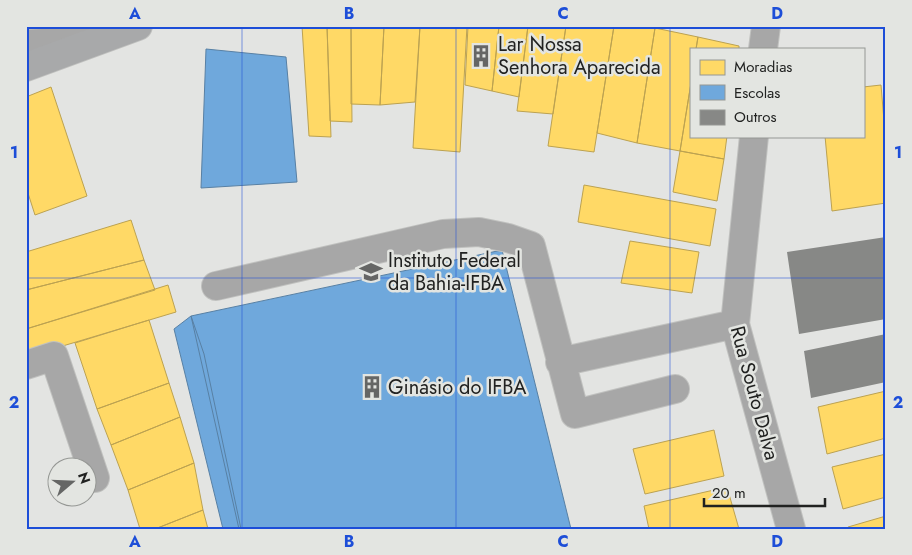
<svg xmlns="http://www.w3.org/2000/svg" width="912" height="555" font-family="Jost,sans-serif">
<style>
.homes{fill:#ffd966;stroke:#bca251}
.schools{fill:#6fa8dc;stroke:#5880a4}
.building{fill:#878886}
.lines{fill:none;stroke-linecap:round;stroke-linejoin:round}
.minor-casing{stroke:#c0c1bf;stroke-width:30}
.major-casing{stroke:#c0c1bf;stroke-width:30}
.minor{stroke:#a7a7a7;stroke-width:28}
.major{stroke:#a8a9aa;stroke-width:28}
.grid{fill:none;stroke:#1d4ed8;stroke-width:1;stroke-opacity:0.55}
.labels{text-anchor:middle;stroke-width:5;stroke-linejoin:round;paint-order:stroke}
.poi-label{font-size:20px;fill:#212221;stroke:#e3e5e1;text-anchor:start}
.street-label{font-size:20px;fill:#212221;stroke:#e3e5e1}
.neatline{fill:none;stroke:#1d4ed8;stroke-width:2}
.grid-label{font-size:16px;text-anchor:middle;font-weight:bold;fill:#1d4ed8}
</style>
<rect width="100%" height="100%" fill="#e3e4e2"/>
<path class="homes" d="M302,26H327L331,137L309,136Z
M327,26H351L352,122L330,121Z
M351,26H384L380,105L351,104Z
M384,26H420L415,102L380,105Z
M420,26H467L460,152L413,148Z
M468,26H499L492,91L465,85Z
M499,26H528L519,97L492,91Z
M528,26H566L553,114L517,111Z
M566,26H614L594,152L548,146Z
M614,26H652L655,28L637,143L597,133Z
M655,28L698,37L696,49H691V83L680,151L637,143Z
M698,37L739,46V49H696Z
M691,83V136H727L724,159L680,151Z
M881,85L886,145V203L832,211L825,136H863V87Z
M51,87L87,196L35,215L26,187V97Z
M680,151L724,159L717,201L673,192Z
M584,185L716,209L710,246L578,222Z
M131,220L144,260L26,290V252Z
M630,241L699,252L692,293L621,283Z
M144,260L155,290L26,329V290Z
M168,285L176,312L26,357V329Z
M149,320L169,383L97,409L75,343Z
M169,383L180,417L111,445L97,409Z
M886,391V438L827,454L818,407Z
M180,417L194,463L128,490L111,445Z
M714,430L724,476L645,494L633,449Z
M886,454V497L843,509L832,467Z
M194,463L203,510L155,529H140L128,490Z
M727,487L739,529H649L644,506Z
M203,510L208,529H155Z
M886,516V529H848V527Z"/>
<path class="schools" d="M206,49L286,57L297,182L201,188Z
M502,250L571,529H239L191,316Z
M191,316L204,354L241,529H223L174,329Z"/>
<path class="building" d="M886,237V319L799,334L787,252Z
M886,334V382L811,398L804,351Z"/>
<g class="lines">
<defs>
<path id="minor" d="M26,44L92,40
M763,49L766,26
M754,136L735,324L791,529
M216,286L443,234L479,232L508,238L531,246L575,414L675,389
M560,362L735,324
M26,365L54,356L95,478"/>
<path id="major" d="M26,67L138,26"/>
</defs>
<use href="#minor" class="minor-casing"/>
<use href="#major" class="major-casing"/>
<use href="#minor" class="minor"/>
<use href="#major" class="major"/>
</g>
<path class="grid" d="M242,26V529M456,26V529M670,26V529M26,278H886"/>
<defs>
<symbol id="building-bare" viewBox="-9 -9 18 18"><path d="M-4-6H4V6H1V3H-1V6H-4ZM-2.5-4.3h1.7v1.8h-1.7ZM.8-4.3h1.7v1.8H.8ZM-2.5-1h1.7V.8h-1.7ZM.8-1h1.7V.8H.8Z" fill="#656665" stroke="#e3e5e1" stroke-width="2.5" paint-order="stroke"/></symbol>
<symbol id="university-bare" viewBox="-9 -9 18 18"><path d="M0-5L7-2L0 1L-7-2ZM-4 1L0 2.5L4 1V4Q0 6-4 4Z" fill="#656665" stroke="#e3e5e1" stroke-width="2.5" paint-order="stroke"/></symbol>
</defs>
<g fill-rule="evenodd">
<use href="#building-bare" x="465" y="40" width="32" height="32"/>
<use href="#university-bare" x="355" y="256" width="32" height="32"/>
<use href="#building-bare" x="356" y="371" width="32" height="32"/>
</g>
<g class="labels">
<g class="poi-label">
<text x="498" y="51">Lar Nossa<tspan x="498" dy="23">Senhora Aparecida</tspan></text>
<text x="388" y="267">Instituto Federal<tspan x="388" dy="23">da Bahia-IFBA</tspan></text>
<text x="388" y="394">Ginásio do IFBA</text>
</g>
<g class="street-label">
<text transform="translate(755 393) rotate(75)" y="7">Rua Souto Dalva</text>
</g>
</g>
<rect width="912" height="555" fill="none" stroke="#e3e5e1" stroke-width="55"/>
<rect x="690" y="48" width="175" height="90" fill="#e3e5e1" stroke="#959794"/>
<rect x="700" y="60" width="25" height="15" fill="#ffd966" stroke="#959794"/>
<text x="734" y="72" font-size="15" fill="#212221">Moradias</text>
<rect x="700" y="85" width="25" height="15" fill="#6fa8dc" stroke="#959794"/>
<text x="734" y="98" font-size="15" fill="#212221">Escolas</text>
<rect x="700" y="110" width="25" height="15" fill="#878886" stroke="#959794"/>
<text x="734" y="122" font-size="15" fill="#212221">Outros</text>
<g transform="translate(72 482) rotate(71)"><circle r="24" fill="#e3e5e1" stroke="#959794"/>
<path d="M0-4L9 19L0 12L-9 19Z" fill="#656665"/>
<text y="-8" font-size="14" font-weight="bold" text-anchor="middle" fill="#212221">N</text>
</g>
<path d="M704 498v8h121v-8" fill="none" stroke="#212221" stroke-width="2.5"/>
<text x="712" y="498" font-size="15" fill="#212221" stroke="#e3e5e1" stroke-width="4" paint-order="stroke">20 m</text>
<rect x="28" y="28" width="856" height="500" class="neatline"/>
<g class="grid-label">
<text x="135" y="19">A</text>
<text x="349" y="19">B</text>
<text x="563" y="19">C</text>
<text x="777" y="19">D</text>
<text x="14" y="158">1</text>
<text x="898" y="158">1</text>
<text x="14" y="408">2</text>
<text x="898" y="408">2</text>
<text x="135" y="547">A</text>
<text x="349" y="547">B</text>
<text x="563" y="547">C</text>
<text x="777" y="547">D</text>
</g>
</svg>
